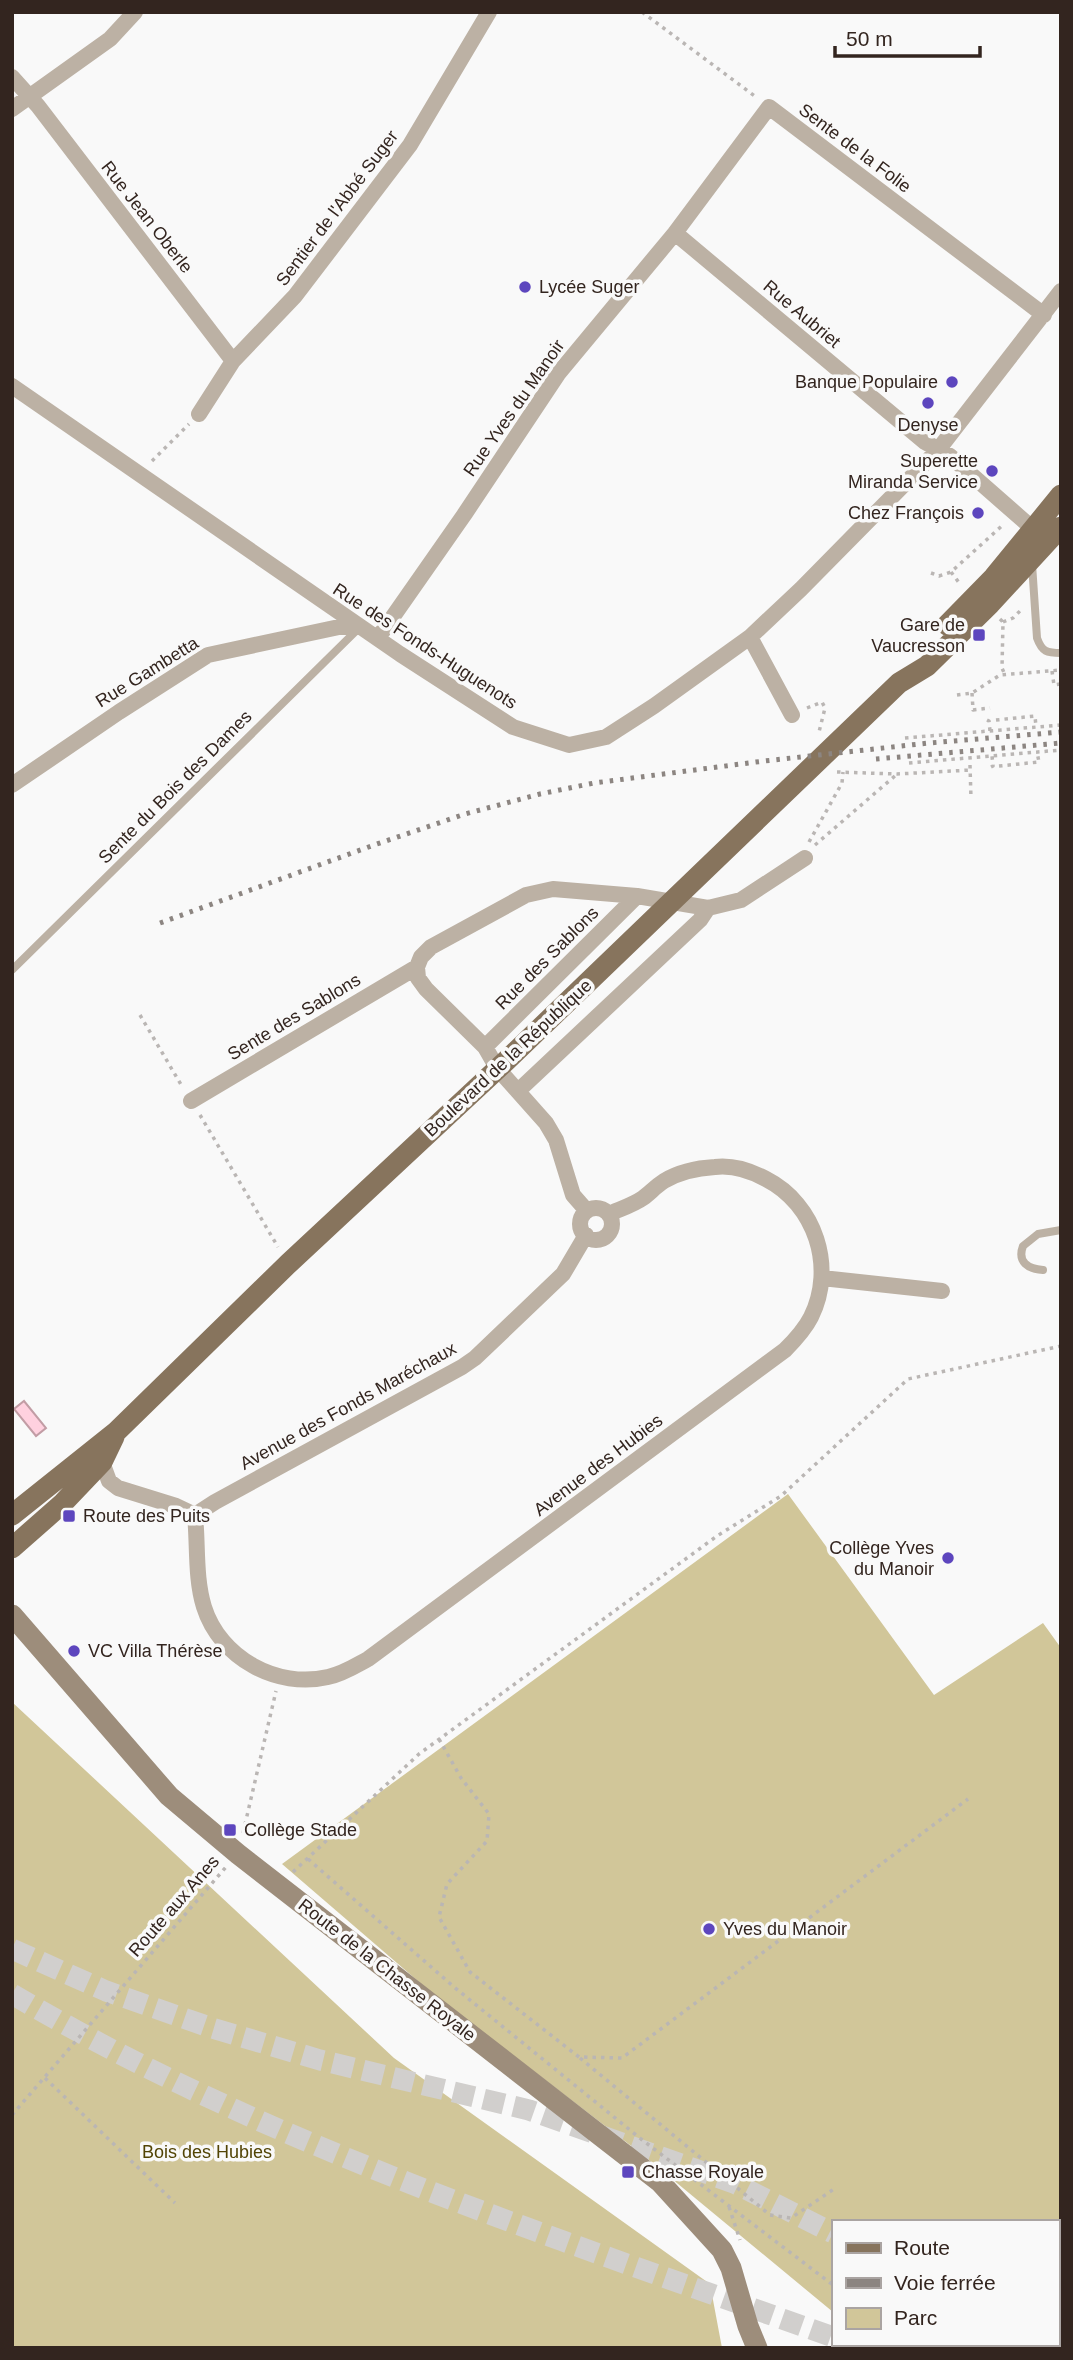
<svg xmlns="http://www.w3.org/2000/svg" width="1073" height="2360" font-family="Arial,sans-serif">
<style>
.green{fill:#d1c699}
.water{fill:#ffd1df;stroke:#c29da5;stroke-width:2}
.lines{fill:none;stroke-linecap:round;stroke-linejoin:round}
.highway-tunnel{stroke:#d1cfcd;stroke-width:21;stroke-dasharray:21 10;stroke-linecap:butt}
.path{stroke:#bab6b4;stroke-width:3.5;stroke-dasharray:3.5 5;stroke-linecap:butt}
.lane{stroke:#bcb1a4;stroke-width:8}
.street{stroke:#bcb1a4;stroke-width:16}
.secondary{stroke:#9d8d7b;stroke-width:21}
.primary{stroke:#87745d;stroke-width:21}
.rail{stroke:#8c8581;stroke-width:5;stroke-dasharray:3.5 7;stroke-linecap:butt}
.poi-dot{fill:#5d46be;stroke:#f9f9f9;stroke-width:2.5}
.labels{text-anchor:middle;stroke-width:7;stroke-linejoin:round;paint-order:stroke}
.street-label{font-size:18px;fill:#33251f;stroke:#f9f9f9}
.poi-label{font-size:18px;fill:#33251f;stroke:#f9f9f9;text-anchor:start}
.park-label{font-size:18px;fill:#524405;stroke:#f9f9f9}
</style>
<rect width="100%" height="100%" fill="#f9f9f9"/>
<path class="green" d="M788,1494L934,1695L1043,1623L1061,1648V2291L1057,2294V2222H833V2312L643,2155L433,1994L282,1864Z
M12,1702L394,2058L710,2284L722,2348H12Z
M872,2344H982L977,2348H877Z"/>
<path class="water" d="M24,1401L46,1428L36,1436L14,1409Z"/>
<g class="lines">
<path class="highway-tunnel" d="M12,1949L106,1991L212,2028L320,2060L529,2110L734,2183L833,2233
M12,1994C268,2146 554,2237 833,2337
M854,2344L863,2348
M1013,2344L1018,2348"/>
<path class="path" d="M642,12L756,97
M152,461L189,424
M951,572L960,584
M931,573L939,576L951,572L1004,524
M1000,619L1003,622L1002,668L1005,675
M1003,622L1013,618L1022,609
M1052,671L1054,685L1061,684
M972,693L973,710L990,708
M957,695L972,693L1000,675L1061,670
M807,708L822,702L825,708L819,732
M987,720L989,721L990,731
M996,720L1035,716L1036,727
M905,738L1061,725
M909,763L1061,750
M970,765L971,799
M999,766L1039,762L1037,752
M991,767L993,766L992,756
M837,772L897,774L971,770
M809,842L842,783L843,772
M815,845L896,775
M140,1015L183,1088
M200,1115L278,1247
M439,1739L461,1778L489,1814L487,1841L447,1884L439,1917L470,1972L579,2057L622,2058L968,1799
M243,1833L276,1691
M308,1859L454,1987L641,2139L833,2285
M293,1872L419,1754L717,1536L781,1496L908,1379L1061,1346
M580,2058L770,2215L791,2218L834,2189
M45,2078L175,2203
M12,2115L226,1867
M729,2207L740,2240
M1057,2303L1061,2301
M910,2344L915,2348
M994,2348L999,2344"/>
<path class="lane" d="M1032,564L1037,638C1042,652 1047,653 1061,653
M12,970L358,629
M1043,1270C1028,1269 1017,1262 1023,1246L1038,1234L1061,1230"/>
<path class="street" d="M12,77L38,106L233,361
M12,109L110,39L135,12
M675,233L925,442L950,456L1032,528
M12,386L400,654L513,727L569,745L606,737L654,706L750,637L801,589L938,450L1061,291
M199,414L233,361L295,296L410,145L489,12
M750,637L792,715
M378,638L464,515L558,374L675,233L769,107L1044,315
M12,785L119,712L208,655L339,627H360
M485,1047L637,896
M518,1091L700,920L708,908
M191,1101L417,967
M580 1224a16 16 0 1 1 32 0a16 16 0 1 1-32 0Z
M587,1211L573,1195L556,1140L546,1123L497,1068L485,1047L426,989L418,978L417,967L421,957L431,947L526,895L553,889L637,896L708,908L741,900L805,858
M822,1278L942,1291
M102,1462L109,1481L118,1488L176,1506L195,1515
M195,1515C198,1545 195,1578 204,1607C220,1658 277,1689 328,1677C343,1674 355,1666 368,1659L785,1350C795,1340 805,1329 811,1317C836,1267 815,1204 766,1179C751,1171 732,1165 715,1167C697,1168 679,1172 664,1181C656,1186 650,1193 643,1198C633,1205 620,1209 609,1214
M195,1515L215,1502L462,1367L475,1358L563,1274L586,1235"/>
<path class="secondary" d="M12,1615L169,1796L238,1854L660,2182L722,2250L731,2268L748,2326L757,2348
M1053,2348L1061,2342"/>
<path class="primary" d="M947,625L994,577L1061,495
M12,1515L116,1432L288,1264L507,1060L899,683L927,666L990,604L1061,527
M12,1548L63,1503L102,1462L114,1437"/>
<path class="rail" d="M876,759L1061,743
M160,923L374,845L465,814L540,794L594,783L764,761L929,743L1061,732"/>
</g>
<g class="poi-dot">
<circle cx="525" cy="287" r="7"/>
<circle cx="952" cy="382" r="7"/>
<circle cx="928" cy="403" r="7"/>
<circle cx="992" cy="471" r="7"/>
<circle cx="978" cy="513" r="7"/>
<rect x="972" y="628" width="14" height="14" rx="3.5"/>
<rect x="62" y="1509" width="14" height="14" rx="3.5"/>
<circle cx="948" cy="1558" r="7"/>
<circle cx="74" cy="1651" r="7"/>
<rect x="223" y="1823" width="14" height="14" rx="3.5"/>
<circle cx="709" cy="1929" r="7"/>
<rect x="621" y="2165" width="14" height="14" rx="3.5"/>
</g>
<g class="labels">
<g class="street-label">
<text transform="translate(855 148) rotate(37)" y="6">Sente de la Folie</text>
<text transform="translate(337 208) rotate(-53)" y="6">Sentier de l'Abbé Suger</text>
<text transform="translate(147 217) rotate(52)" y="6">Rue Jean Oberle</text>
<text transform="translate(802 314) rotate(40)" y="6">Rue Aubriet</text>
<text transform="translate(514 408) rotate(-55)" y="6">Rue Yves du Manoir</text>
<text transform="translate(425 646) rotate(33)" y="6">Rue des Fonds-Huguenots</text>
<text transform="translate(147 672) rotate(-32)" y="6">Rue Gambetta</text>
<text transform="translate(175 787) rotate(-45)" y="6">Sente du Bois des Dames</text>
<text transform="translate(547 958) rotate(-45)" y="6">Rue des Sablons</text>
<text transform="translate(294 1017) rotate(-31)" y="6">Sente des Sablons</text>
<text transform="translate(508 1058) rotate(-43)" y="6">Boulevard de la République</text>
<text transform="translate(348 1406) rotate(-29)" y="6">Avenue des Fonds Maréchaux</text>
<text transform="translate(598 1465) rotate(-37)" y="6">Avenue des Hubies</text>
<text transform="translate(174 1906) rotate(-49)" y="6">Route aux Anes</text>
<text transform="translate(387 1970) rotate(38)" y="6">Route de la Chasse Royale</text>
</g>
<g class="poi-label">
<text x="539" y="293">Lycée Suger</text>
<text x="938" y="388" text-anchor="end">Banque Populaire</text>
<text x="928" y="431" text-anchor="middle">Denyse</text>
<text x="978" y="467" text-anchor="end">Superette<tspan x="978" dy="21">Miranda Service</tspan></text>
<text x="964" y="519" text-anchor="end">Chez François</text>
<text x="965" y="631" text-anchor="end">Gare de<tspan x="965" dy="21">Vaucresson</tspan></text>
<text x="83" y="1522">Route des Puits</text>
<text x="934" y="1554" text-anchor="end">Collège Yves<tspan x="934" dy="21">du Manoir</tspan></text>
<text x="88" y="1657">VC Villa Thérèse</text>
<text x="244" y="1836">Collège Stade</text>
<text x="723" y="1935">Yves du Manoir</text>
<text x="642" y="2178">Chasse Royale</text>
</g>
<g class="park-label">
<text x="207" y="2158">Bois des Hubies</text>
</g>
</g>
<rect width="1073" height="2360" fill="none" stroke="#33251f" stroke-width="28"/>
<rect x="832" y="2220" width="228" height="126" fill="#f9f9f9" stroke="#aaa4a2" stroke-width="2"/>
<rect x="846" y="2243" width="35" height="10" fill="#87745d" stroke="#aaa4a2" stroke-width="2"/>
<text x="894" y="2255" font-size="21" fill="#33251f">Route</text>
<rect x="846" y="2278" width="35" height="10" fill="#8c8581" stroke="#aaa4a2" stroke-width="2"/>
<text x="894" y="2290" font-size="21" fill="#33251f">Voie ferrée</text>
<rect x="846" y="2308" width="35" height="21" fill="#d1c699" stroke="#aaa4a2" stroke-width="2"/>
<text x="894" y="2325" font-size="21" fill="#33251f">Parc</text>
<path d="M835 46v10h145v-10" fill="none" stroke="#33251f" stroke-width="3.5"/>
<text x="846" y="46" font-size="21" fill="#33251f" stroke="#f9f9f9" stroke-width="5" paint-order="stroke">50 m</text>
</svg>
